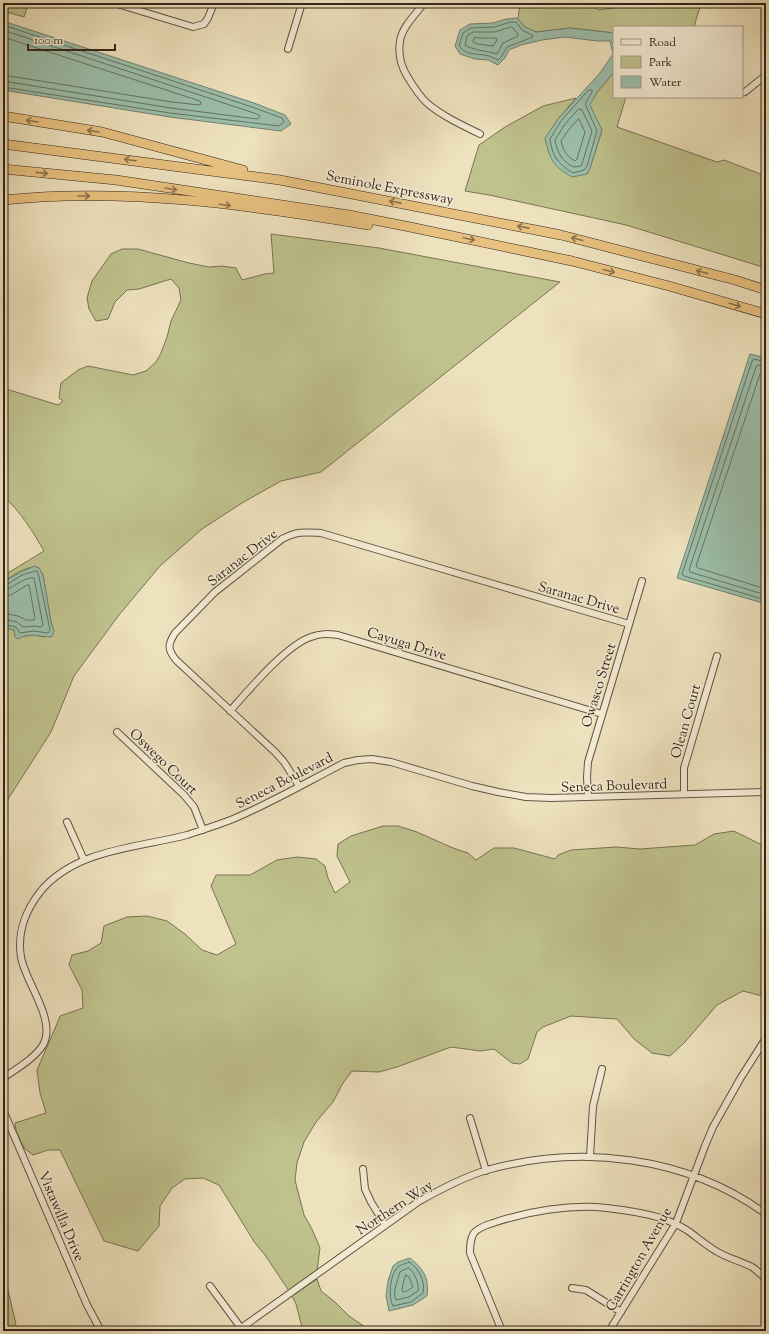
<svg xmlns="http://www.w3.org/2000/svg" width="769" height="1334" font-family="'Sorts Mill Goudy',serif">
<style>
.green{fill:#bfc28d;stroke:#797354}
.water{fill:#9bbfab;stroke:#718171}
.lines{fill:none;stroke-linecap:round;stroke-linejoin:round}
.shore{stroke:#677262;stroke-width:1}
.minor-casing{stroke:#625443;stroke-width:8}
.highway-casing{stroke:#33241a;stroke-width:10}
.minor{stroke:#f4ecd5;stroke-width:6}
.highway{stroke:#e7c17f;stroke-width:9}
.oneway{stroke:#8d724c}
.labels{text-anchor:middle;stroke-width:3;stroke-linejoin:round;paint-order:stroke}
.street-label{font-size:14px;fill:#33241a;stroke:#f4ecd5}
</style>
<rect width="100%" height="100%" fill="#eee2be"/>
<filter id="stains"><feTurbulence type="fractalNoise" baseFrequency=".005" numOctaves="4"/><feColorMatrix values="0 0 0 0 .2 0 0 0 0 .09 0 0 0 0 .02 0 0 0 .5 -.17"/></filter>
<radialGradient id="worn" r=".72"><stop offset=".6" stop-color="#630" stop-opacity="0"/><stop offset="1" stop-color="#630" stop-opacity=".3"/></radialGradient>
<path class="green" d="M3,3H29L24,17L3,11Z
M520,3H590L598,10L621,7L638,3H701L694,27H614V33L570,28L536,32L524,27L518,19Z
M614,72V97H626L617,127L717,162L724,160L758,173L766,178V268L626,225L489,195L465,191L479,145L505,127L543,106L576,98L558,119L587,174L590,168L602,130L589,105L598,91Z
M271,234L379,248L560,282L321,472L281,481L242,503L202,529L160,566L119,615L74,676L51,732L3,807V759L6,753L3,752V627L14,630L15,637L34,635L44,637L54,631L51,622L43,575L39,568C28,564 12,576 3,582V576L44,551C32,530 20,511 3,496V388L58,405L63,401L59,398L61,383L78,370L88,366L133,375L146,371L156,362L161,353L167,337L171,321L181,300L179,288L171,279L139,289L127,290L115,302L108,319L96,321L89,309L87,298L92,281L111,254L122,249H138L189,263L209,267L222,266L236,268L242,280L265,274L274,273Z
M383,826H398L417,832L453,848L468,853L476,860L494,848H514L555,859L558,855L571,850L616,847L640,849L695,845L714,834L734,831L766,847V997L743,991L717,1005L685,1042L670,1056L652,1053L634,1039L617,1019L571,1016L543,1027L537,1032L528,1059L520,1064L512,1063L494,1049L480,1051L451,1047L397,1067L379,1072L352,1071L343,1083L333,1102L316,1122L304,1142L297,1163L295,1180L304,1215L312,1229L320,1248L317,1271L289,1291L265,1255L255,1243L219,1185L203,1178L185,1179L172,1188L160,1206L159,1226L138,1251L104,1241L60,1150H48L33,1155L24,1148L16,1131L15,1123L46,1113L40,1093L37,1070L56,1026L60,1016L83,1008L82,990L69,965L72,955L88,951L101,943L104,926L127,917L147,916L167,921L185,934L202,950L217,955L236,944L211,886L216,875H250L277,860L297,857L316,859L325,866L328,878L335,893L350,882L337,856L338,844L351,836Z
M3,1269L16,1324L6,1331H3Z
M317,1279L321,1291L335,1302L349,1316L371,1331H303L296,1304L292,1296Z"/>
<path class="water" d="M517,18L525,27L536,32L570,28L614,33V72L598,91L590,105L602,130L590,168L587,174L572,177C553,166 550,160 545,138L558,119L600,73L613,54L610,41H597L565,37L542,40L521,45L509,50L505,58L498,65L488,60L475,59L460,54L455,46L460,30L470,24L493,23L506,19Z
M3,21L254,103L285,115L291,124L281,131L170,117L3,90Z
M750,354L766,358V604L677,578Z
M35,566L39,568L43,575L51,622L54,631L52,637C38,637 30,632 18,639L15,637L14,630L3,627V582L21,572Z
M410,1258C424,1270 429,1277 427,1296L413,1305L389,1311L386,1296L388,1281L393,1266L398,1262Z"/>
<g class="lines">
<path class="shore" d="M511,22H516L522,30L532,35L533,37L507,47L502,56L498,60C495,59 492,57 489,56C478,53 466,56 459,46L463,33L471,28L494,27Z
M3,25L252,107L282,118L284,122L279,126L170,113L3,87
M512,27L518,34V36L503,43L497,54C487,51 472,50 465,45L467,36L473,32H494Z
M3,30L251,112L259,115L260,117L257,119L171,108L3,81
M3,37L200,101L201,104L199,105L172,102L3,75
M480,38H496L497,40L493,46L478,44L473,42L474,38Z
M589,90H592V92L586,102V106L597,131L587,166L584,170L573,173C558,164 552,156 550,139L561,121Z
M579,109L582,110L592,131L582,164L581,166L574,167C562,162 557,152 555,140L565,124Z
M579,119L585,132L577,159L575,161C567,157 563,150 561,141L570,128Z
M766,362L754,359L752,361L682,574L684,576L766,600
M766,367L758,365L756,367L689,570L690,572L766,595
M766,373H761L760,374L696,566L698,568L766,589
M3,585H6L22,575L35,571H37L39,577L50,630L48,633L33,631L20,633L16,627L3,624
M3,590C14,589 22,577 34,578L43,625L41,627L34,626L23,627L17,622L3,619
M3,596L11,595L27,585H29L35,618L34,620H26L18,616L3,613
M409,1262C420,1269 425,1281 423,1293L411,1302L393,1306C388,1298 390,1275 397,1268C399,1265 405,1264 409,1262Z
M409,1268C415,1274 419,1282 418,1291L409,1297L396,1300C392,1292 398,1280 400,1272Z
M406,1275L409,1277L413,1287L407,1291L403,1292L402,1290L403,1284Z"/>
<defs>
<path id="minor" d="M114,3L193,27L204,24L208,18L214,3
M424,3C416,14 402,27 400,41C398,54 401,66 407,76C413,86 419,96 427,103C442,116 462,125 480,134
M288,49L302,3
M742,93L745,92L766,75
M230,711C248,691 286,645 311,637C320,633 329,634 338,635L602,714
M117,732L184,795L194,807L203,830
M299,786L284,762L275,752L176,660C167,649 168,644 175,633L215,592L282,539C297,531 304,532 321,533L629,624
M684,794V768L717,656
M588,797L587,777L588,762L642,581
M67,822L84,860
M3,1078C16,1069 34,1059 43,1045C57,1020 25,982 21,957C17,933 26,910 40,892C75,849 137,848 187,835C202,830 218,825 233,819C271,803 307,782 344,763L358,760L372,759L391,762L472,786L498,792L526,797L551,798L766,792
M3,1110L87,1305L101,1331
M470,1118L486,1171
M590,1156L593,1106L602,1069
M363,1169L365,1189L371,1202L385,1225
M210,1286L241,1328
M572,1288L586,1290L621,1312
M237,1331L418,1202C439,1190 463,1177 487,1170C581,1144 686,1156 766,1214
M502,1331L470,1253C470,1246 470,1239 474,1233C479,1227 487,1225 493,1223C528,1211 571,1204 607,1208C625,1210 644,1213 661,1218C672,1222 682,1226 691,1233C699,1239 707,1246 716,1251C727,1258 740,1261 752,1267C757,1270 761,1275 766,1279
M609,1331L676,1223L705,1146L713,1127L740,1079L766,1038"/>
<path id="highway" d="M3,116L102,132L243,170
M3,144L280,180L561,235L735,280L766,290
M3,169L116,180L349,215L410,227L572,261L669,286L766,314
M3,200C125,187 248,205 368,225"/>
</defs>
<use href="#minor" class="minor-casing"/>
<use href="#highway" class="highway-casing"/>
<use href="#minor" class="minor"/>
<use href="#highway" class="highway"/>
</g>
<defs><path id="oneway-shaft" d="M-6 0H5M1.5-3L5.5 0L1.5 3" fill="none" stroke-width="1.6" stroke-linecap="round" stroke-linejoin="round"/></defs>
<g class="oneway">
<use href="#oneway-shaft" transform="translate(32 121) rotate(-171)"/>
<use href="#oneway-shaft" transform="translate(93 131) rotate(-171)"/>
<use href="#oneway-shaft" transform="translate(130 160) rotate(-172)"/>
<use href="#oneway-shaft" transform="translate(42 173) rotate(6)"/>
<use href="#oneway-shaft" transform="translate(171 189) rotate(9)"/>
<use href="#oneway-shaft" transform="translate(84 196)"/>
<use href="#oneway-shaft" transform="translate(395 202) rotate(-169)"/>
<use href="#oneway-shaft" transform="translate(225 205) rotate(7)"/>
<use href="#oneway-shaft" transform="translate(523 227) rotate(-169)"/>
<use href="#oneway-shaft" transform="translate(469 239) rotate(12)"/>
<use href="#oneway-shaft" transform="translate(577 239) rotate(-166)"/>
<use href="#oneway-shaft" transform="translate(609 271) rotate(14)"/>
<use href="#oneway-shaft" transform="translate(702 272) rotate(-165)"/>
<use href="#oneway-shaft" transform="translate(735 305) rotate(16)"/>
</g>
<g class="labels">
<g class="street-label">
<text transform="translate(390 187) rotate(11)" y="5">Seminole Expressway</text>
<text transform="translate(242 557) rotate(-38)" y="5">Saranac Drive</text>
<text transform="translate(579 597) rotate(16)" y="5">Saranac Drive</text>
<text transform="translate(407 643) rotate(17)" y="5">Cayuga Drive</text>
<text transform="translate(598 685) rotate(-73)" y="5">Owasco Street</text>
<text transform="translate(685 721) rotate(-74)" y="5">Olean Court</text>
<text transform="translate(164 761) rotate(44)" y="5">Oswego Court</text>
<text transform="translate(284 780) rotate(-27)" y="5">Seneca Boulevard</text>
<text transform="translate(614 785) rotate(-2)" y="5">Seneca Boulevard</text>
<text transform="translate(394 1207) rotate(-33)" y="5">Northern Way</text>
<text transform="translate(62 1216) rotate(67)" y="5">Vistawilla Drive</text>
<text transform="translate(638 1259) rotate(-60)" y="5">Carrington Avenue</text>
</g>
</g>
<rect width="769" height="1334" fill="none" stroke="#eee2be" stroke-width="16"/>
<rect x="4" y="4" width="761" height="1326" fill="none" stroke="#33241a" stroke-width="2"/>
<rect x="8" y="8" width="753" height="1318" fill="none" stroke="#33241a"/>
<rect x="613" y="26" width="130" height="72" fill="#f4ecd5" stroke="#a79c8a"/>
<rect x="621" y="39" width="20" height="6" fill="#f4ecd5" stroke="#a79c8a"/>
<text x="649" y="46" font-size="12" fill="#33241a">Road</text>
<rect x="621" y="56" width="20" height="12" fill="#bfc28d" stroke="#a79c8a"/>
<text x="649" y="66" font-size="12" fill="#33241a">Park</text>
<rect x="621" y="76" width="20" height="12" fill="#9bbfab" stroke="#a79c8a"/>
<text x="649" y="86" font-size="12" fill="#33241a">Water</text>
<path d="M28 44v6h87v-6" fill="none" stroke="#33241a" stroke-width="2"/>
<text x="34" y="44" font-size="12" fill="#33241a" stroke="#f4ecd5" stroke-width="3" paint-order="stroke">100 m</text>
<rect width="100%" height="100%" filter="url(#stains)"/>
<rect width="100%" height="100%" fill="url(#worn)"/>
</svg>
